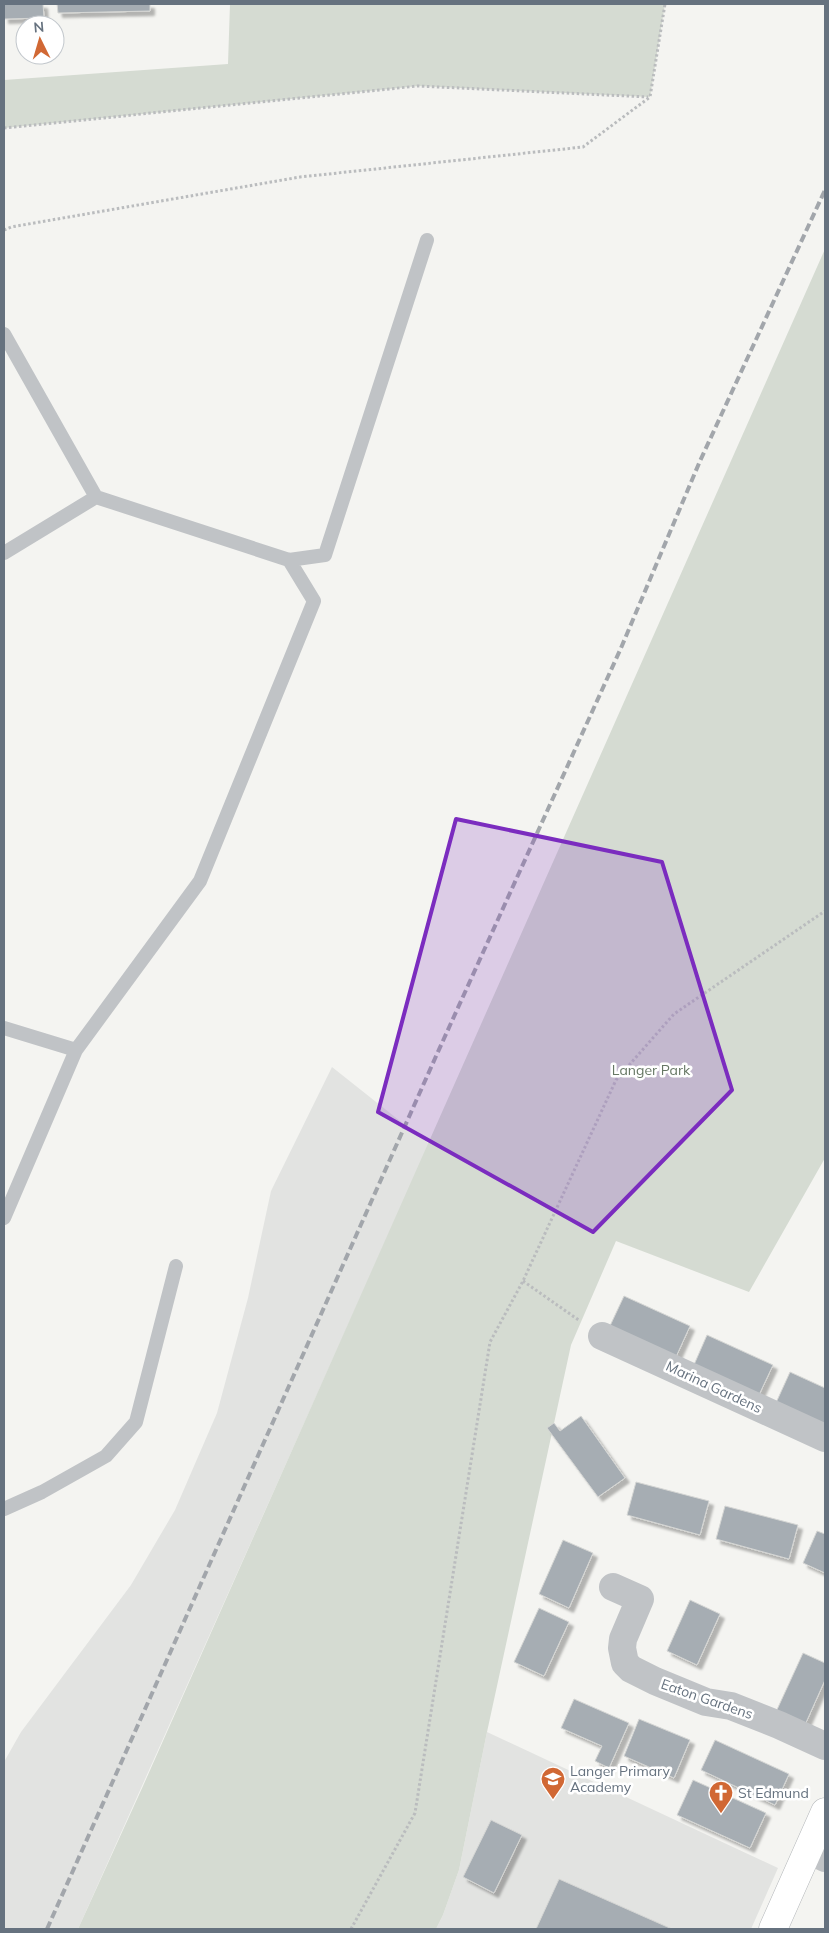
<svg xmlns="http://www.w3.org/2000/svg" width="829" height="1933" font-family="Mulish,sans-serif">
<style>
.built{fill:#e2e3e1}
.green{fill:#d5dbd2}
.building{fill:#a6adb3;stroke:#d5d6d4;filter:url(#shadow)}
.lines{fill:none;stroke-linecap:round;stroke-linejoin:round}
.primary-casing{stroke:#b4b7ba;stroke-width:29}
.path{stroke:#babcbe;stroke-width:3;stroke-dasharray:2.5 2.5;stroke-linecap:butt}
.lane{stroke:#c0c3c6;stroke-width:14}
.street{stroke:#c0c3c6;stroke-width:28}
.primary{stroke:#fff;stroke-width:28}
.rail{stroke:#a2a6ab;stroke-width:4;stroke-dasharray:8 4;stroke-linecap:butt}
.marked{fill:#7b2cbf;fill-opacity:0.2;stroke:#7b2cbf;stroke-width:4;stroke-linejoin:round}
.labels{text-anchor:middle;stroke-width:5;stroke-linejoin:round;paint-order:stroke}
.park-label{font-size:14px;fill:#667764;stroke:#fff}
.street-label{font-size:14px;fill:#66727f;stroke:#fff}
.poi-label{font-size:14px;fill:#66727f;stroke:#fff;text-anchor:start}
</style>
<defs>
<filter id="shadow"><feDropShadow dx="4.5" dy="4.5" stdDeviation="1" flood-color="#0004"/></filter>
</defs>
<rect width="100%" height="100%" fill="#f4f4f1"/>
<path class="built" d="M332,1067L429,1144L78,1929H4V1762L21,1732L131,1585L175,1510L217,1413L248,1298L271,1191Z
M487,1732L778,1868L751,1929H436L443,1915L459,1870Z"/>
<path class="green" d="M230,4H665L650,97L418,86L4,128V80L228,64Z
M825,249V1158L749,1292L616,1241L571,1345L487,1732L459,1870L443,1915L436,1929H78L143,1786Z"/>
<path class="building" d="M4,4H43L44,18L4,19Z
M57,4H150V11L58,13Z
M624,1296L690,1326L675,1359L609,1328Z
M707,1335L773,1365L758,1397L693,1367Z
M790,1372L825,1388V1428L775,1405Z
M581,1416L625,1478L598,1497L547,1428L554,1423L560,1431Z
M636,1482L709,1501L700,1535L627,1515Z
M725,1506L798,1525L789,1559L716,1539Z
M817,1531L825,1534V1573L803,1563Z
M563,1540L593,1553L569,1608L539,1594Z
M690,1600L720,1614L697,1665L667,1651Z
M539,1608L569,1622L544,1676L514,1662Z
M803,1653L825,1663V1680L804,1727L775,1714Z
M574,1699L629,1723L609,1768L595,1761L602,1746L561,1728Z
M639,1719L690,1740L674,1778L624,1756Z
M715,1740L789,1774L775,1805L701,1770Z
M693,1780L766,1813L750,1848L677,1815Z
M491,1820L522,1835L494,1893L463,1877Z
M559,1879L672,1929H536Z"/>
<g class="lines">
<defs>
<path id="primary" d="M773,1929L825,1812"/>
</defs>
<use href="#primary" class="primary-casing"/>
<path class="path" d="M4,128L418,86L648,97
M4,230L11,227L300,177L583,147L650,97L665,4
M523,1281L580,1321
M351,1929L415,1813L490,1342L523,1281L616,1080L674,1014L825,911"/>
<path class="lane" d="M4,334L96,497
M4,553L96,497L289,560L314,601L200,881L76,1050L4,1218
M289,560L325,555L427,240
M4,1028L76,1050
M4,1509L42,1492L106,1456L136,1422L176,1266"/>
<path class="street" d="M602,1336L825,1438
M613,1587L640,1599L623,1639L622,1648L625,1663L631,1669L655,1681L706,1702L731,1706L779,1725L825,1746
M809,1850L825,1858"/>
<use href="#primary" class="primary"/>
<path class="rail" d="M47,1929L437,1054L621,648L700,461L825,190"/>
</g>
<path class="marked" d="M456,819L662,862L732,1090L593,1232L378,1112Z"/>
<defs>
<symbol id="school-pin" viewBox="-11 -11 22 30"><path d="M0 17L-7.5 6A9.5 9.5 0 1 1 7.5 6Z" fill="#d16834" stroke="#fff"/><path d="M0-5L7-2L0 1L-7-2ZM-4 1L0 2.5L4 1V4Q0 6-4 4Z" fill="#fff"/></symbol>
<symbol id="church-pin" viewBox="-11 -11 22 30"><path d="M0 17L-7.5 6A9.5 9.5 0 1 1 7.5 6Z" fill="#d16834" stroke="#fff"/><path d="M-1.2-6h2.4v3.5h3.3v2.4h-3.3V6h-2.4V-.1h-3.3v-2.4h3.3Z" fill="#fff"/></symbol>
</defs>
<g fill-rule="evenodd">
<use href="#school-pin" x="539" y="1765" width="28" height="38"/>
<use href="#church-pin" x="707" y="1779" width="28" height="38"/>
</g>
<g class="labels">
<g class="park-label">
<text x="651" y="1075">Langer Park</text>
</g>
<g class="street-label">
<text transform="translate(714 1387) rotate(25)" y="5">Marina Gardens</text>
<text transform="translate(707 1699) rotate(19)" y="5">Eaton Gardens</text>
</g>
<g class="poi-label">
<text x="570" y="1776">Langer Primary<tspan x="570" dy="16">Academy</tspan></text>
<text x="738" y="1798">St Edmund</text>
</g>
</g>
<rect width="829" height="1933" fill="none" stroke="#66727f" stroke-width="10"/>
<g transform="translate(40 40) rotate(355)"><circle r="24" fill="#ffffff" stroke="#c2c7cc"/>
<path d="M0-4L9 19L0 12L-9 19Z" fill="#d16834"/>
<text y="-8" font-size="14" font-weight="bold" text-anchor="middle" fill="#66727f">N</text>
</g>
</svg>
